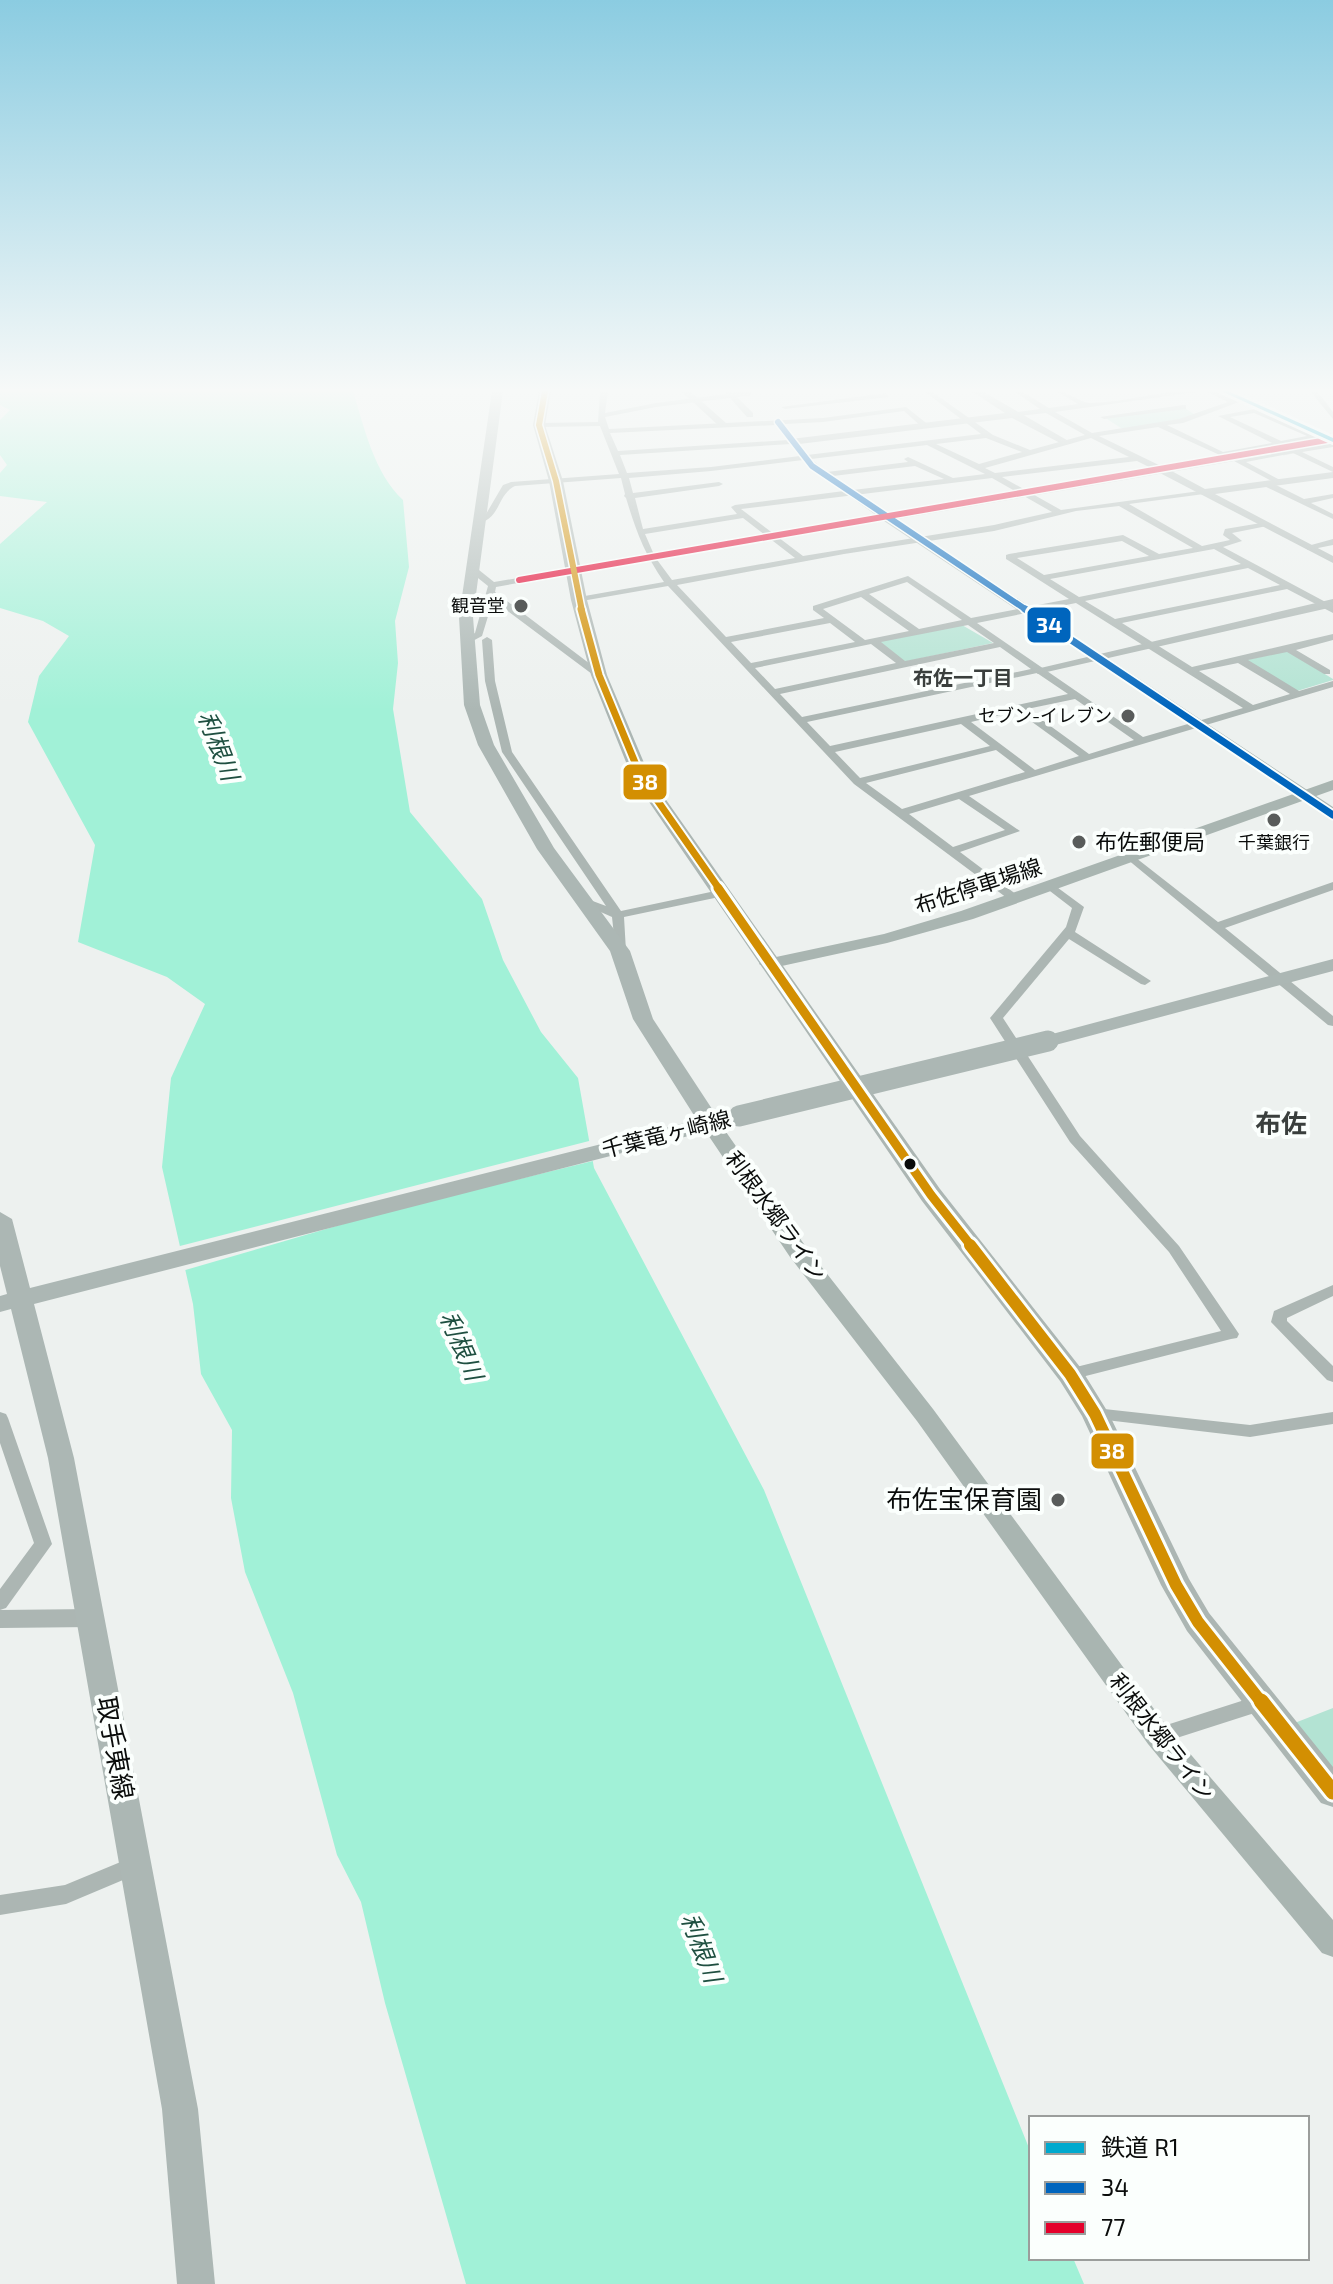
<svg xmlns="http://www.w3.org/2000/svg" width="1333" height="2284" font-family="'Exo 2','Noto Sans JP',sans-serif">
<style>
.green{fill:#b3e3d3}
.water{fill:#a1f1d7}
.pier{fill:#edf1ef}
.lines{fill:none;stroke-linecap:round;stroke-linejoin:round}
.primary-tunnel{stroke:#cbcfcd;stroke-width:13;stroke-dasharray:13 6;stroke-linecap:butt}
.minor{fill:#acb6b3;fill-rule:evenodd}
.tertiary{fill:#acb6b3;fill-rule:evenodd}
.secondary{fill:#a9b5b1;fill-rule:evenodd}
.primary{fill:#acb7b4;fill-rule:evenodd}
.trunk{fill:#acb6b3;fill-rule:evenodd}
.primary-bridge{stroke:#acb7b4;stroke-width:21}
.bus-1-far1-casing{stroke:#fbfffd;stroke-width:9}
.bus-1-casing{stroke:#fbfffd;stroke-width:11}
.bus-2-casing{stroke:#fbfffd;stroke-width:9}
.bus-3-far4-casing{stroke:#fbfffd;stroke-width:9}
.bus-3-far3-casing{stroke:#fbfffd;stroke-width:11}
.bus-3-far2-casing{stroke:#fbfffd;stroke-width:15}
.bus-3-far1-casing{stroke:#fbfffd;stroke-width:18}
.bus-3-casing{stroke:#fbfffd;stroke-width:21}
.bus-1-far1{stroke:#0065bd;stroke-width:6}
.bus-1{stroke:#0065bd;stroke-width:7}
.bus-2{stroke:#e4002b;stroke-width:6}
.bus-3-far4{stroke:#d38f02;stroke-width:6}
.bus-3-far3{stroke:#d38f02;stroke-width:7}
.bus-3-far2{stroke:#d38f02;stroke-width:9}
.bus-3-far1{stroke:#d38f02;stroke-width:12}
.bus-3{stroke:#d38f02;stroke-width:15}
.rail-1-casing{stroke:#fbfffd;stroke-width:6}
.rail-1{fill:#00a9ce;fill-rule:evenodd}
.poi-dot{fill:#595c5b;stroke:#fbfffd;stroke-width:3}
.bus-dot{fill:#0a0c0b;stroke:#fbfffd;stroke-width:3}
.labels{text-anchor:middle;stroke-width:8;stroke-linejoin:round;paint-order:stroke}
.far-poi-label{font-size:18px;fill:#0a0c0b;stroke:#fbfffd;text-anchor:end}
.far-neighbourhood-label{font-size:20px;font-weight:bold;fill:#3a3f3d;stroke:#fbfffd}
.poi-label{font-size:22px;fill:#0a0c0b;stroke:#fbfffd;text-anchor:start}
.street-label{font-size:22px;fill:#0a0c0b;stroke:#fbfffd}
.water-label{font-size:24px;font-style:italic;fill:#1e4f40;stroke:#fbfffd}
.quarter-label{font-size:26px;font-weight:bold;fill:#3a3f3d;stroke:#fbfffd}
.near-poi-label{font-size:26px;fill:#0a0c0b;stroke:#fbfffd;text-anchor:end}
.near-street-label{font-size:26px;fill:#0a0c0b;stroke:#fbfffd}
.line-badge{stroke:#fbfffd;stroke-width:3}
.badge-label{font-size:22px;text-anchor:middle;font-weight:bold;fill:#fff}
</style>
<rect width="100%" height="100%" fill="#edf1ef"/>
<path class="green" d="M1183,407L1197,416L1124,430L1104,417Z
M962,625L993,643L903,662L878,642Z
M1287,651L1333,679V680L1297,691L1246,660Z
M1333,1708V1773L1292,1724Z"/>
<path class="water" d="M0,391H353C364,427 374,473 403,500L409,567L395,621L398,663L393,709L410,812L482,899L503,960L541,1032L578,1078L594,1168L764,1490L1031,2153V2258H1073L1084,2284H466L385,2003L361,1902L337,1855L293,1693L245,1572L231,1498L232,1430L201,1374L193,1304L162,1167L171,1078L205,1004L167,977L78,942L95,845L28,722L39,676L69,636L43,621L0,608V544L47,502L0,496V473L7,465L0,455V420L10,410L0,405Z"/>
<path class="pier" d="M593,1140L597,1160L381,1213L182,1271L176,1247Z"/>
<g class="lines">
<path class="primary-tunnel" d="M1282,449L1333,439"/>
<path class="minor" d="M600,391H608L605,413L656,403L726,394L725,391L733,393L753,391L749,396L737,397L753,413V417H747L730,398L656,407L605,417L609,429L823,418L906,407L930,426L923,428L904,411L823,422L784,424L807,455L981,434L924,391H931L993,435L1030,450L1085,435L1046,413L1008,417V413H1011L1040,409L1014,391H1021L1049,408L1078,404L1056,391C1069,391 1078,402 1090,403C1128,403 1165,388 1203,391L1055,412L1092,433L1179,419L1228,402L1205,391H1214L1239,402L1183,423L1167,425L1223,452L1272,443L1218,416L1255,409L1333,442V447L1302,452L1333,467V472L1293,453L1246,462L1280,480V484H1277L1234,461L1323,443L1314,439L1222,456L1158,427L1099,436L1165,468V472H1159L1137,461L1002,477L1061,510L1207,490V494H1204L1129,504L1202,546L1230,540L1223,535L1225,529L1267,522V526L1232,533L1242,541L1223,547L1333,606V613L1287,589L1122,623L1192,667L1333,634V640L1296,650L1330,670V674H1324L1287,652L1248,660L1299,691L1333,681V687L969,796L1020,831L960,852L1021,898L1019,901H1011L854,784L668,586L576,602L574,600L579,597L664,582C644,553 636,531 626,498L624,496L625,494L621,478L515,486C495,496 502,521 474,524V520L486,514L503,485L511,482L619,474L600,426L539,427L535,425L539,423L598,422ZM1254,413L1307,436L1281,441L1230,417ZM776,425L788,440L618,451L610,433ZM986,438L1022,452L979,464L936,444ZM1091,438L1129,457L995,473L985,468ZM791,444L800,456L711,467L627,473L620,455ZM927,445L985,474L953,478L908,457L904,459L908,462L827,472L811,459ZM803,460L809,468L844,491L735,505L731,507L737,514L643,529L635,498L719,486L723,484L719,482L633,493L629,478L711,471ZM915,466L944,479L853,490L833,476ZM992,478L1052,512L994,525L803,556L741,509ZM1119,506L1193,548L1159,554L1123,535L1009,554L1006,555V559L1069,599L971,618L908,576L813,606V610L824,618L726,637L677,585L844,554L994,531L1076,511ZM743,518L795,558L672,580L655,557L645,534ZM1122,541L1149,556L1044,575L1017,558ZM1214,549L1241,564L1079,597L1050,579ZM1248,568L1280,585L1115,619L1085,601ZM907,582L962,620L919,629L869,594ZM861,597L909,631L865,640L823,609ZM1076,603L1243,708L1143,737L977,623ZM830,623L855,642L751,663L731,642ZM968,625L994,643L905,661L881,642ZM871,644L896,663L775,689L755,668ZM1000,647L1031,669L802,717L780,694ZM1238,663L1290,694L1253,705L1199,671ZM1037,673L1068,694L830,746L807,722ZM1075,699L1134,740L1089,754L1027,709ZM1017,711L1079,756L1035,770L971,722ZM961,724L990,746L860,778L835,752ZM996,750L1025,772L902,809L866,783ZM959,799L1005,830L953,847L909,814Z
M1310,391H1317L1333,412V419Z
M886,393L889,397L785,409L781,407Z
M1183,405H1186V409L1104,419L1100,417Z
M1264,482H1270L1304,499L1333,494V498L1311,503L1333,514V519L1264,486Z
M1333,539V545L1308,550L1304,547Z
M468,566H474L494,582L577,568L578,570L574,573L496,587L495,592L602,673V677H596L493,600L482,636L469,643H463V639L475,633L488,586L468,570Z
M487,637L492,640L495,681L512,752L621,911L720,890L726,894L724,896L624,917L626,951L620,955L616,954L612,917L576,901L582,897L606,906L502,752L485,681L482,640Z
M1131,854L1218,922L1333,882V890L1225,928L1333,1016V1026L1328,1025L1127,859V855Z
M1050,882L1084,907L1075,932L1151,981L1145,985L1141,984L1069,939L1003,1018L1080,1136L1179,1246L1239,1334L1237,1338L1231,1339L1070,1380L1064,1378L1062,1374L1064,1370L1221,1331L1169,1252L1070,1142L990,1018L1066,927L1072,908L1046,888L1044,886Z
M1333,1285V1296L1287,1318V1321L1333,1366V1382L1327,1380L1271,1322L1274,1311Z
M1095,1408L1250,1425L1333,1412V1424L1250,1437L1089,1418L1087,1414L1089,1410Z
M0,1412L6,1414L8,1418L52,1544L6,1608L0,1610V1589L34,1543L0,1443Z
M1260,1695L1267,1697L1270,1703L1267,1709L1158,1744L1151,1742L1148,1736L1151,1730Z
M135,1856L142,1858L145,1865L142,1872L66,1904L0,1915V1895L65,1885Z"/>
<path class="tertiary" d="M681,391H690L726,423V427H720Z
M971,391H982L1072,443L1064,445L1012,418L791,445L786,442L791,439L1005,413Z
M1158,468H1166L1205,489L1333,472V478L1215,494L1333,556V563L1158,472Z
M849,488L889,515V519L574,573L568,570L574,567L876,515L845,493L844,491Z
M1333,599V607L1038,674L1032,670Z
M92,1609L100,1611L104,1618L100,1625L92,1627L0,1628V1610Z"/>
<path class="secondary" d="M1333,780V790L973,919L887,943L768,969L759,964L762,960L884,934L961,911Z
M710,1117L717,1119L806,1247L933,1409L1168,1728L1333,1920V1957L1322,1953L1148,1744L917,1421L790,1257L700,1123Z"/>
<path class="primary" d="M492,391H503L473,617L480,705L494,745L554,848L630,951L653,1019L716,1115L739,1109L750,1116L747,1121L34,1304L74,1458L198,2109L215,2284H177L162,2109L48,1458L11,1309L0,1312V1296L7,1294L0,1266V1212L12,1219L30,1288L697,1120L633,1019L610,951L537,849L478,745L464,705L459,617Z
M1282,445L1286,446V452L897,519L1333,807V820L878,517Z
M1333,959V971L1048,1047L1038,1041L1041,1037Z"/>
<path class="trunk" d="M539,391H551L545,425L563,481L587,600L607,675L650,777L940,1189L1080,1367L1109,1414L1189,1579L1209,1613L1333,1767V1807L1321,1803L1187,1631L1161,1585L1082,1416L1060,1381L922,1201L632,777L591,675L571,600L549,481L533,425Z"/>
<path class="primary-bridge" d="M739,1116L1048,1041"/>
<defs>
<path id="bus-1-far1" d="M778,422L812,466L1028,611"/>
<path id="bus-1" d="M1025,609L1333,815"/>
<path id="bus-2" d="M519,580L1333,439"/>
<path id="bus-3-far4" d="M545,391L539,425L556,481L582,611"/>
<path id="bus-3-far3" d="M581,609L599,675L641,777L720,890"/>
<path id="bus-3-far2" d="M718,888L931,1195L972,1247"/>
<path id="bus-3-far1" d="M970,1245L1070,1374L1095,1414L1176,1585L1198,1622L1262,1703"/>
<path id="bus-3" d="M1261,1701L1333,1792"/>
</defs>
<use href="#bus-1-far1" class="bus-1-far1-casing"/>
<use href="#bus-1" class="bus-1-casing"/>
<use href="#bus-2" class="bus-2-casing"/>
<use href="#bus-3-far4" class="bus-3-far4-casing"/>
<use href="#bus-3-far3" class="bus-3-far3-casing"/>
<use href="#bus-3-far2" class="bus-3-far2-casing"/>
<use href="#bus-3-far1" class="bus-3-far1-casing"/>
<use href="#bus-3" class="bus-3-casing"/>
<use href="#bus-1-far1" class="bus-1-far1"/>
<use href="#bus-1" class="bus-1"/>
<use href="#bus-2" class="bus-2"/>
<use href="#bus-3-far4" class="bus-3-far4"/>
<use href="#bus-3-far3" class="bus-3-far3"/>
<use href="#bus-3-far2" class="bus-3-far2"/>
<use href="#bus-3-far1" class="bus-3-far1"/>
<use href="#bus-3" class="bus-3"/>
<defs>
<path id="rail-1" d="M1221,391H1228L1333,438V442Z"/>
</defs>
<use href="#rail-1" class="rail-1-casing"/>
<use href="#rail-1" class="rail-1"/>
</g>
<linearGradient id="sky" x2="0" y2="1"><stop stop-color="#8bcce1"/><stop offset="0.55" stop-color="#f7f9f8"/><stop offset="1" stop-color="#f7f9f8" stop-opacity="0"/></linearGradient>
<rect width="1333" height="710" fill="url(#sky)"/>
<g class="poi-dot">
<circle cx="521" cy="606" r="8"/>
<circle cx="1128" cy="716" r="8"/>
<circle cx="1274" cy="820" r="8"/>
<circle cx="1079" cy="842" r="8"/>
<circle cx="1058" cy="1500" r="8"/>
</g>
<circle class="bus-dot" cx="910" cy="1164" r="7"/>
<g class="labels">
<g class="far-poi-label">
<text x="505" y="612">観音堂</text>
<text x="1112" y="722">セブン-イレブン</text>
<text x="1274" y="849" text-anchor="middle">千葉銀行</text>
</g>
<g class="far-neighbourhood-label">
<text x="963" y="685">布佐一丁目</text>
</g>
<g class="poi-label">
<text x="1095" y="850">布佐郵便局</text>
</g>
<g class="street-label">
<text transform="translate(978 886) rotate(-18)" y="8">布佐停車場線</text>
<text transform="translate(666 1134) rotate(-14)" y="8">千葉竜ヶ崎線</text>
<text transform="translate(776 1216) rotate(54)" y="8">利根水郷ライン</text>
<text transform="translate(1162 1737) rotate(52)" y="8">利根水郷ライン</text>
</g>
<g class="water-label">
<text transform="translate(218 746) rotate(69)" y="8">利根川</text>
<text transform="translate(461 1346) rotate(67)" y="8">利根川</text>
<text transform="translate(701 1948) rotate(69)" y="8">利根川</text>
</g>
<g class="quarter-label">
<text x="1281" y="1133">布佐</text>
</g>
<g class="near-poi-label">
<text x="1042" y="1509">布佐宝保育園</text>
</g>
<g class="near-street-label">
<text transform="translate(115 1748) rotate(80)" y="9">取手東線</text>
</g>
</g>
<g class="line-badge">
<rect x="1026" y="606" width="46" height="38" rx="8" fill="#0065bd"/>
<rect x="622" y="763" width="46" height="38" rx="8" fill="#d38f02"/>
<rect x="1090" y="1432" width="45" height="38" rx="8" fill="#d38f02"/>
</g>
<g class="badge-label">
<text x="1049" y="633">34</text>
<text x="645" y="790">38</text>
<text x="1112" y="1459">38</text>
</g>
<rect x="1029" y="2116" width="280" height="144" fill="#fbfffd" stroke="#9b9e9c" stroke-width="2"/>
<rect x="1045" y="2142" width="40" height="12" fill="#00a9ce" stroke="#9b9e9c" stroke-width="2"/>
<text x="1101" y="2156" font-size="24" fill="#0a0c0b">鉄道 R1</text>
<rect x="1045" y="2182" width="40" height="12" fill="#0065bd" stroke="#9b9e9c" stroke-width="2"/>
<text x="1101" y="2196" font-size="24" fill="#0a0c0b">34</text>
<rect x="1045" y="2222" width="40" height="12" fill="#e4002b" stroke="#9b9e9c" stroke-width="2"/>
<text x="1101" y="2236" font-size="24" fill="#0a0c0b">77</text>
</svg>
